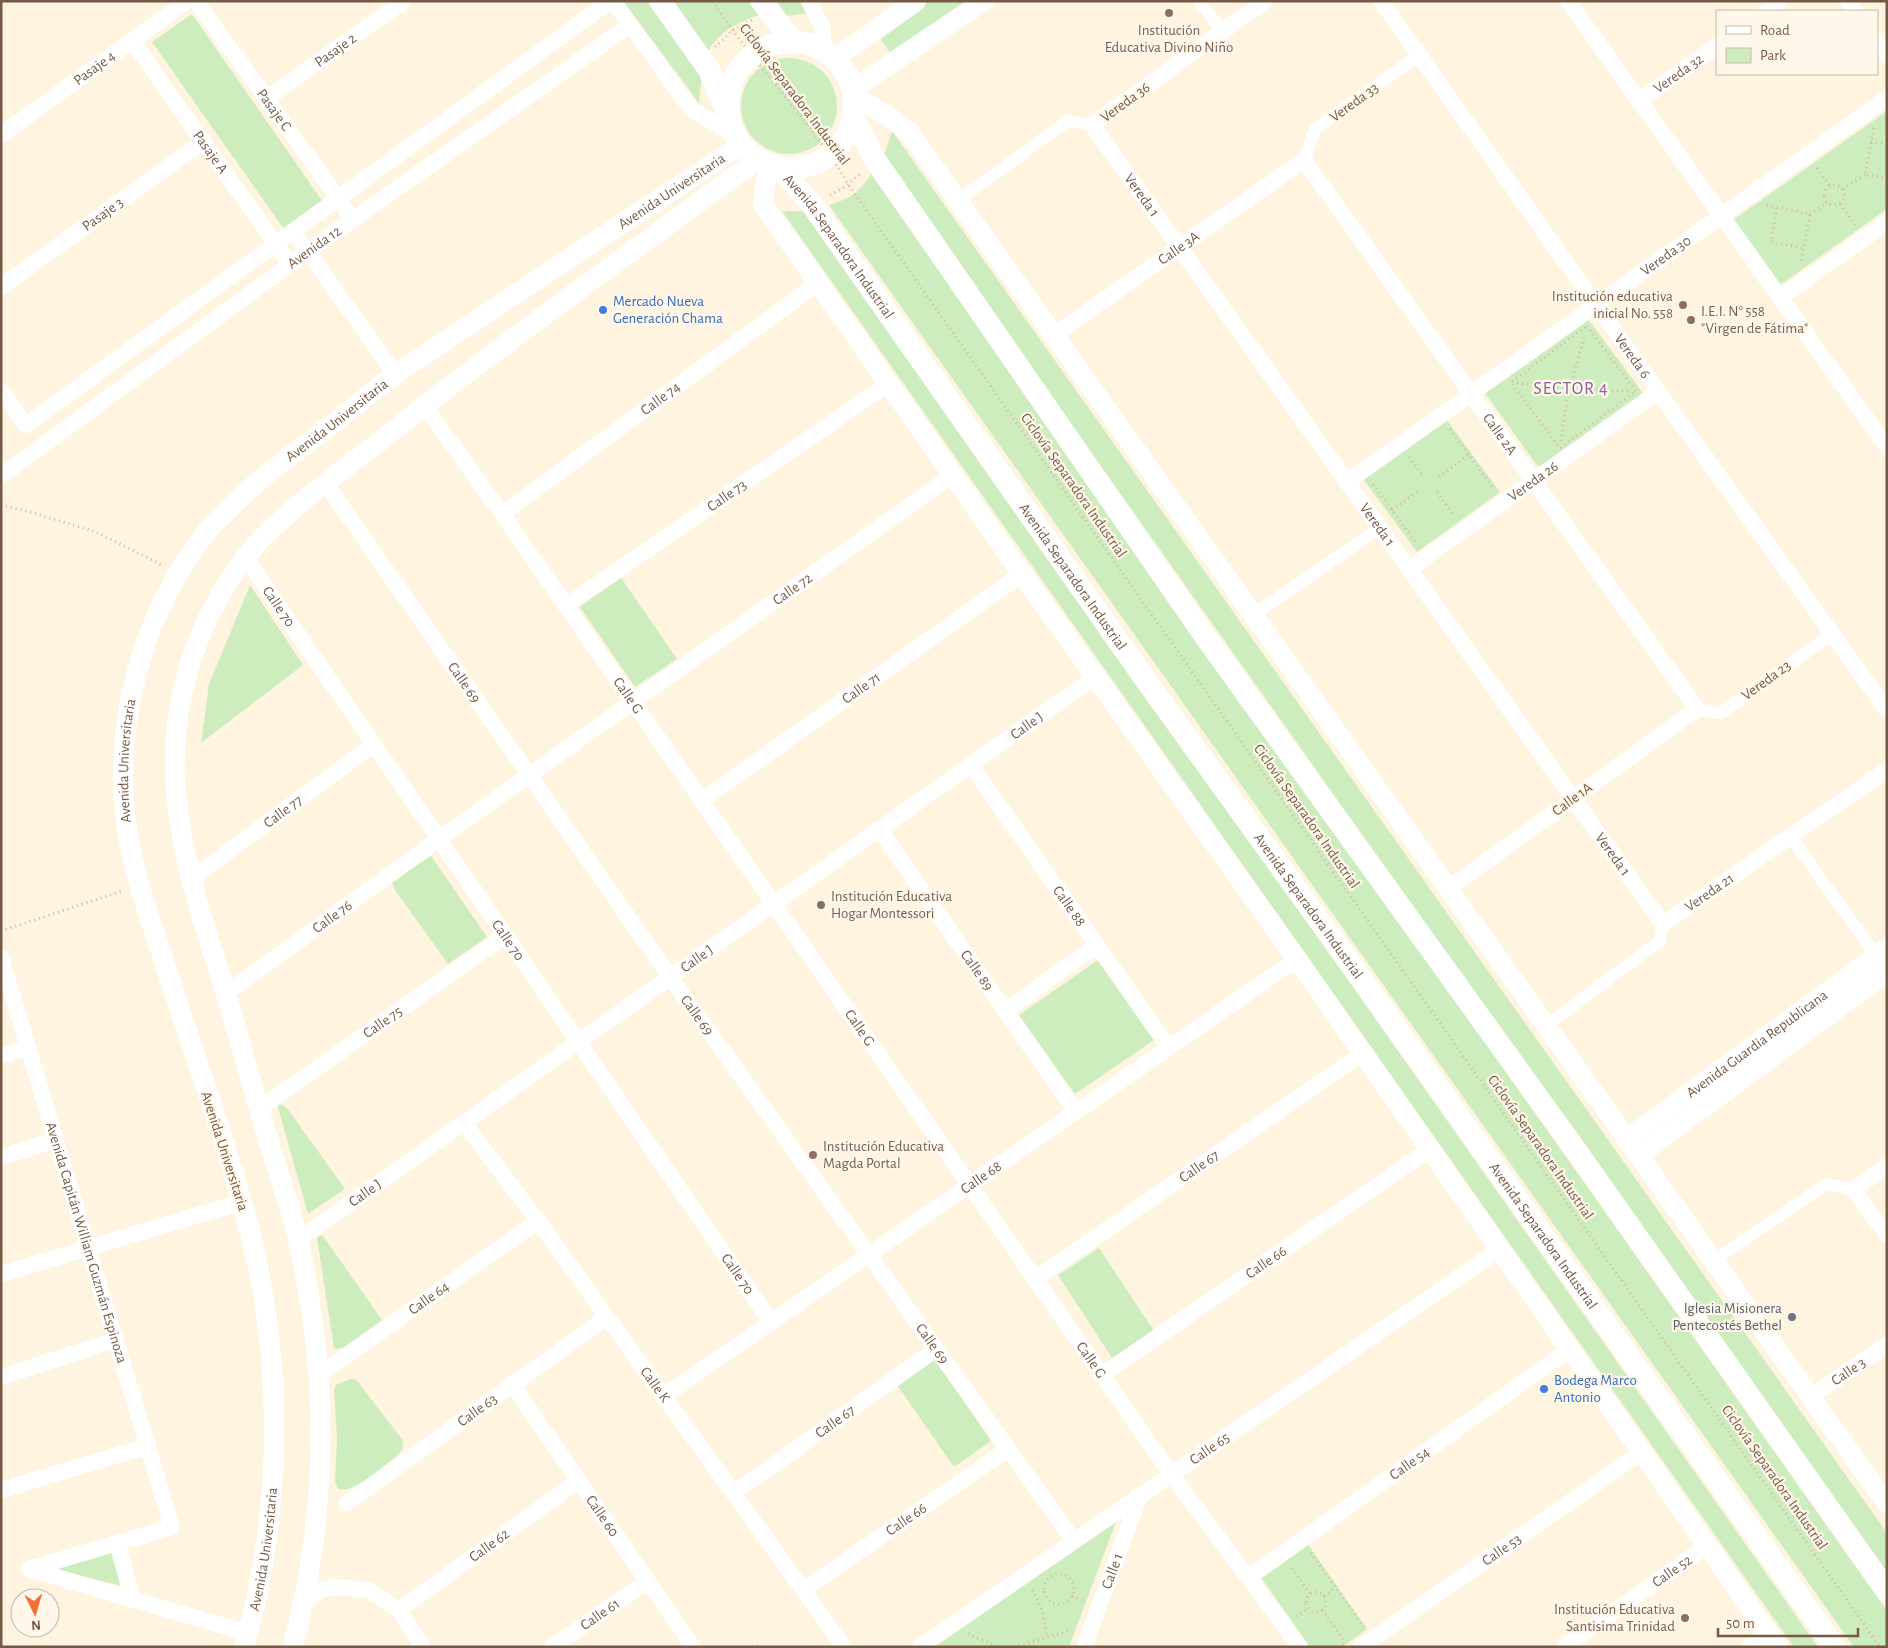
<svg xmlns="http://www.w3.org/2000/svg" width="1888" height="1648" font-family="'Alegreya Sans',sans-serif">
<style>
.green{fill:#ceedbe}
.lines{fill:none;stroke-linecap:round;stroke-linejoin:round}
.path{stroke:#dbb699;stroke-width:3;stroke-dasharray:1 4;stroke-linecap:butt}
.pedestrian{stroke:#fff;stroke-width:12}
.minor{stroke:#fff;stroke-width:16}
.tertiary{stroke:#fff;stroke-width:20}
.secondary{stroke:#fff;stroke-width:22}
.education-dot{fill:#8d6e63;stroke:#fff7e9;stroke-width:2}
.shop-dot{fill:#3f7fe0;stroke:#fff7e9;stroke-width:2}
.worship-dot{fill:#6b7280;stroke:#fff7e9;stroke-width:2}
.labels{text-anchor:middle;stroke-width:4.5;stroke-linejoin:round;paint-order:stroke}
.education-label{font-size:15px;fill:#785e54;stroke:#fff7e9;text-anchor:start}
.street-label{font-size:15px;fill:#775a45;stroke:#fff7e9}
.shop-label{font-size:15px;fill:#366cbe;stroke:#fff7e9;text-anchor:start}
.worship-label{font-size:15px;fill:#5b616d;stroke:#fff7e9;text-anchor:end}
.quarter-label{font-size:18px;letter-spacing:1px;fill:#8b609b;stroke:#fff7e9}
</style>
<rect width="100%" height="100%" fill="#fef4e0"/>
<path class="green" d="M623,1H651L702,72L699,103Z
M673,1H748L758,15C734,25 723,29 708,51Z
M766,1H800L809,13L786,16Z
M926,1H977L895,59L878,35Z
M192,14L325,205L286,232L152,42Z
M741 106a48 48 0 1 1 96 0a48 48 0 1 1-96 0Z
M1887,111V209L1780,285L1733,220Z
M892,131L1887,1533V1575L883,159Z
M871,174L1887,1611V1647H1854L829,205C851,198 859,193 871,174Z
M782,211H806L1818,1647H1794Z
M1588,319L1643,393L1539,468L1485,393Z
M1446,419L1500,492L1417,552L1363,479Z
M620,576L677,659L635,687L578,604Z
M250,585L303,665L201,743L209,684Z
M431,856L487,937L448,964L395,890L392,882Z
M1098,960L1154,1040L1075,1094L1019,1015Z
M277,1104L283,1105L287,1108L345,1189L308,1214Z
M319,1236H323L382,1320L343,1348L336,1349L334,1348L317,1238Z
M1099,1248L1154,1331L1112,1358L1058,1275Z
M935,1359L991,1441L954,1467L897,1385Z
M350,1379H355L358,1382L402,1439L403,1448L398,1455C384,1465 355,1494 338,1489L335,1481L337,1438L334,1391L336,1385Z
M1118,1517L1069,1647H933Z
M1307,1543L1367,1629L1342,1647H1310L1260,1576Z
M112,1551L122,1586L51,1568Z"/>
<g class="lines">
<path class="path" d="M712,1C726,20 739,39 753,57C787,99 821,138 848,184L1880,1647
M715,47L733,30L752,20
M1874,128L1865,175L1887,178
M1871,142L1887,144
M1817,168L1830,186
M1824 195a10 10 0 1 1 20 0a10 10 0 1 1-20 0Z
M1843,189L1865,175
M830,195L846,186L861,173
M1840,204L1856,225
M1767,205L1810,214L1801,261
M1777,208L1771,242L1803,248
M1810,214L1827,203
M1587,326L1636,391L1560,448L1511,382Z
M1573,377L1585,334
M1517,383L1558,387
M1582,389L1629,391
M1450,429L1494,489
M1561,441L1567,399
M1409,457L1422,475
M1439,477L1469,455
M1373,484L1417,544
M1437,492L1454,516
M1,505L27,511L96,532L164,566
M1392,510L1420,490
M1,931L122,891
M1311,1553L1364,1627
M1292,1568L1310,1594
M1044 1589a15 15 0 1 1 30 0a15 15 0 1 1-30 0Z
M1033,1590L1042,1610L1047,1637
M1306 1602a10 10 0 1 1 20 0a10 10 0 1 1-20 0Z
M1072,1596L1082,1600
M1324,1596L1335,1587
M1322,1610L1345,1642
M1296,1616L1308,1608
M968,1634L998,1647
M753,1647L754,1645L763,1647
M1014,1647L1071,1630
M1339,1647L1346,1642"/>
<path class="pedestrian" d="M1199,1L1223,32
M1304,160L1315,129L1419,55
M957,201L1068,121L1092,125
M1253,615L1380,528
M1697,709L1721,713L1832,634
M1790,836L1876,955
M1546,1026L1660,941L1663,924
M1713,1261L1827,1184L1853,1190"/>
<g class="minor">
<path id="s1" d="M196,1L353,219"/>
<path d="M613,1L691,109L735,135"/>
<path d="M809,1L822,26L825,52"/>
<path id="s2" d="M1265,1L1092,125L1663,924L1887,770"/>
<path id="s3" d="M1381,1L1596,305L1887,710"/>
<path d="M1568,1L1887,447"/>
<path d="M1848,1L1855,11"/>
<path d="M1766,11L1780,1"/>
<path id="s4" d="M132,41L290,264"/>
<path d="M1877,41L1887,55"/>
<path id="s5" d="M266,99L404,1"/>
<path id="s6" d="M1639,101L1717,46"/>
<path id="s7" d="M1,135L187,1"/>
<path d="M301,242L396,375"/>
<path id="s8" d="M1,287L204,141"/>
<path d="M1780,298L1887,222"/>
<path id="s9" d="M1054,335L1304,160L1697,709L1448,889"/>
<path d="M1,391L26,425L610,1"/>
<path id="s10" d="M424,405L502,514L1171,1474L1300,1647"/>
<path id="s11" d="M1,476L308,251L630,25"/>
<path id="s12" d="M1347,482L1887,98"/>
<path id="s13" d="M326,484L670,977L1074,1541"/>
<path id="s14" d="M502,514L818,283"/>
<path id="s15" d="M245,557L771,1322"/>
<path id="s16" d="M1409,569L1658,392"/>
<path id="s17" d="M566,606L888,384"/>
<path id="s18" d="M971,765L1169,1048"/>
<path id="s19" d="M701,801L1022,574"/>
<path id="s20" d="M879,829L1076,1112"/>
<path id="s21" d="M191,879L374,744"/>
<path id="s22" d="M1,957L172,1527L29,1569"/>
<path id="s23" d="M225,992L239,984L439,839L953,475"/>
<path d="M1005,1011L1097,945"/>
<path d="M1,1056L28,1047"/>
<path id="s24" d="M259,1109L506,935"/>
<path id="s25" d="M464,1123L538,1221L844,1647"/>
<path d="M1,1157L56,1140"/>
<path d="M1887,1166L1853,1190L1887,1235"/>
<path id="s26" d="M298,1240L1095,677"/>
<path d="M1,1274L242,1202"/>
<path id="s27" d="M1035,1279L1363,1053"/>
<path id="s28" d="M319,1375L538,1221"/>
<path id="s29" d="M1102,1375L1430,1149"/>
<path d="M1,1377L116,1340"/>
<path id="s30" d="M512,1384L693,1647"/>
<path id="s31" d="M664,1396L1297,959"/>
<path id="s32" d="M1810,1397L1887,1345"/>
<path d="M1,1490L148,1446"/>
<path id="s33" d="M733,1492L757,1477L936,1349"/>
<path id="s34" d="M347,1503L607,1317"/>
<path d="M117,1544L133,1600"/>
<path d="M29,1569L248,1633"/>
<path id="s35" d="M1248,1578L1570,1349"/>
<path id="s36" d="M803,1590L1008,1449"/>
<path d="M305,1600L321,1590L334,1587L368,1590L399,1610L423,1647"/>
<path id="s37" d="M399,1610L578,1481"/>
<path id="s38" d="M552,1647L648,1581"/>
<path id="s39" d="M920,1647L1500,1249"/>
<path id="s40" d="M1084,1647L1140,1495"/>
<path id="s41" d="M1361,1647L1642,1452"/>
<path id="s42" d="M1564,1647L1707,1546"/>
<path d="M1749,1647L1768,1632"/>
</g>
<g class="tertiary">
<path d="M834,58L863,39L916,1"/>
<path d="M853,89L984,1"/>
<path d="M854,96L888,116L909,132L1887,1504"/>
<path d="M768,164L763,204L1022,574L1297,959L1778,1647"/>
<path id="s43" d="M1627,1139L1887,948"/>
<path d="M1639,1155L1887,972"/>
<path id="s44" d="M244,1647C280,1527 283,1379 256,1258C234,1160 197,1065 167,970C152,924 134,877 127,829C112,723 142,613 209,529C216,520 226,512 235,503C265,473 300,449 334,423C355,406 377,388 399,372C442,343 485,315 528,286C599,239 670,192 741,145"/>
<path d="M293,1647C328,1513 329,1375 298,1240C291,1209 280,1177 270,1146C254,1092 239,1038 223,984C203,921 182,859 176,793C168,711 194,625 244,559C277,516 336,476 379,442C502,343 631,253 758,159"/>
</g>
<g class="secondary">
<path d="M660,1L709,70L727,111"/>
<path d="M762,1L793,42"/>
<circle cx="791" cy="105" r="63"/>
<path d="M854,118L874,158L1207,639L1575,1149L1887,1591"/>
<path id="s45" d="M778,167L810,202L1145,679L1363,981L1835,1647"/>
</g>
</g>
<g class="education-dot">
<circle cx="1169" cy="13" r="5"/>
<circle cx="1683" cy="305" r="5"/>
<circle cx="1691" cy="320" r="5"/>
<circle cx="821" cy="905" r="5"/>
<circle cx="813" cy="1155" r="5"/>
<circle cx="1685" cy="1618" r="5"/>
</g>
<g class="shop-dot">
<circle cx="603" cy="310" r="5"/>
<circle cx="1544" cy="1389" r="5"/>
</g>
<circle class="worship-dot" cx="1792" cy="1317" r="5"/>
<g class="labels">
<g class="education-label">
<text x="1169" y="35" text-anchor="middle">Institución<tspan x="1169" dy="17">Educativa Divino Niño</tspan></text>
<text x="1673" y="301" text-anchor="end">Institución educativa<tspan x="1673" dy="17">inicial No. 558</tspan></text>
<text x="1701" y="316">I.E.I. N° 558<tspan x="1701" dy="17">"Virgen de Fátima"</tspan></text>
<text x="831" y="901">Institución Educativa<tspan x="831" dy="17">Hogar Montessori</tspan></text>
<text x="823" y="1151">Institución Educativa<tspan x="823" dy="17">Magda Portal</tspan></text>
<text x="1675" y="1614" text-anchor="end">Institución Educativa<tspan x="1675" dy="17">Santisima Trinidad</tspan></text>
</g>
<g class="street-label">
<text dy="5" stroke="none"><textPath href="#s5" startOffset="85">Pasaje 2</textPath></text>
<text dy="5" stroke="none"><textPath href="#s7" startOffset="115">Pasaje 4</textPath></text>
<text dy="5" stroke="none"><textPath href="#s6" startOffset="48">Vereda 32</textPath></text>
<text transform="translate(795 94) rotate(53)" y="5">Ciclovía Separadora Industrial</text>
<text transform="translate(1125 102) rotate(-36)" y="5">Vereda 36</text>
<text transform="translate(1354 102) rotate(-36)" y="5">Vereda 33</text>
<text dy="5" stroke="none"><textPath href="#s1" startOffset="134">Pasaje C</textPath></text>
<text dy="5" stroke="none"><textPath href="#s4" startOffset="136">Pasaje A</textPath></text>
<text dy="5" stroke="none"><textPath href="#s44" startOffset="1735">Avenida Universitaria</textPath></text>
<text dy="5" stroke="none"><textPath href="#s2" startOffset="299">Vereda 1</textPath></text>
<text dy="5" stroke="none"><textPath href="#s8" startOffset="125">Pasaje 3</textPath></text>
<text dy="5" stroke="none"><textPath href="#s11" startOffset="388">Avenida 12</textPath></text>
<text dy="5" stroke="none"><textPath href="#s45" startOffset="100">Avenida Separadora Industrial</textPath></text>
<text dy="5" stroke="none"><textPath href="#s9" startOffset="152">Calle 3A</textPath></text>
<text dy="5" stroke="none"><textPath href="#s12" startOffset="391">Vereda 30</textPath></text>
<text dy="5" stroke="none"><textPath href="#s3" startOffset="435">Vereda 6</textPath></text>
<text dy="5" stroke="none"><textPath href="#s14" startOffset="196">Calle 74</textPath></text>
<text dy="5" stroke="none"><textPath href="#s44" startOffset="1329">Avenida Universitaria</textPath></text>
<text dy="5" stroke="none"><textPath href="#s9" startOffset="642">Calle 2A</textPath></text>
<text dy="5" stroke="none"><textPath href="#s16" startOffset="152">Vereda 26</textPath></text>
<text transform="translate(1074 485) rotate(55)" y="5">Ciclovía Separadora Industrial</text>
<text dy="5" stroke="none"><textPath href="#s17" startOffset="195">Calle 73</textPath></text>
<text dy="5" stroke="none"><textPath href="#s2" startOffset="704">Vereda 1</textPath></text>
<text dy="5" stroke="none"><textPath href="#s45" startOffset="505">Avenida Separadora Industrial</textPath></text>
<text dy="5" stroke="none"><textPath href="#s23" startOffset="696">Calle 72</textPath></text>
<text dy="5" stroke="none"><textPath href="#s15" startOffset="60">Calle 70</textPath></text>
<text transform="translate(1766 680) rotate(-36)" y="5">Vereda 23</text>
<text dy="5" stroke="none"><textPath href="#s13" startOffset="242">Calle 69</textPath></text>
<text dy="5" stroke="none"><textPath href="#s19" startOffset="196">Calle 71</textPath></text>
<text dy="5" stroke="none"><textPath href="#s10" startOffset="355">Calle G</textPath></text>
<text dy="5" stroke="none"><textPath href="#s26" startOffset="892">Calle J</textPath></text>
<text dy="5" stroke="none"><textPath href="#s44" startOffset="910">Avenida Universitaria</textPath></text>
<text transform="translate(1572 799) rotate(-36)" y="5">Calle 1A</text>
<text dy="5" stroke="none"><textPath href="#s21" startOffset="114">Calle 77</textPath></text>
<text transform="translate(1307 816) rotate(55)" y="5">Ciclovía Separadora Industrial</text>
<text dy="5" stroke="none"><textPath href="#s2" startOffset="1109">Vereda 1</textPath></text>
<text dy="5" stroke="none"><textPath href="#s2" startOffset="1251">Vereda 21</textPath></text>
<text dy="5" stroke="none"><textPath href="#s18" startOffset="172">Calle 88</textPath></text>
<text dy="5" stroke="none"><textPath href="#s45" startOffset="910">Avenida Separadora Industrial</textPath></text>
<text dy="5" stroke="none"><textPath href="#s23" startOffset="131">Calle 76</textPath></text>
<text dy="5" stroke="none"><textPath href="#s15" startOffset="465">Calle 70</textPath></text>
<text dy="5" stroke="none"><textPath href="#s26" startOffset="488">Calle J</textPath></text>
<text dy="5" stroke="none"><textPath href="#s20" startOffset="172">Calle 89</textPath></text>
<text dy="5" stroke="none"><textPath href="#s13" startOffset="648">Calle 69</textPath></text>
<text dy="5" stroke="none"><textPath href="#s24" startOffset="151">Calle 75</textPath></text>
<text dy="5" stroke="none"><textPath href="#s10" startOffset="760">Calle G</textPath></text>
<text dy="5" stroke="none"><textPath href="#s43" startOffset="161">Avenida Guardia Republicana</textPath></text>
<text transform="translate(1541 1147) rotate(55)" y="5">Ciclovía Separadora Industrial</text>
<text transform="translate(225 1151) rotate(72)" y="5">Avenida Universitaria</text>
<text dy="5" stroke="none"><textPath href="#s27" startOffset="199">Calle 67</textPath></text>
<text dy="5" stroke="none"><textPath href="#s31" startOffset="385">Calle 68</textPath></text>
<text dy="5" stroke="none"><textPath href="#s26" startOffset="82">Calle J</textPath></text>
<text dy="5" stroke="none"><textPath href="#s45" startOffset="1315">Avenida Separadora Industrial</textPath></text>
<text dy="5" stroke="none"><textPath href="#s22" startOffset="298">Avenida Capitán William Guzmán Espinoza</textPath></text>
<text dy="5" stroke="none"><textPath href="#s29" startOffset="199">Calle 66</textPath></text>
<text dy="5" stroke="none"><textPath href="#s15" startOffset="870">Calle 70</textPath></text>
<text dy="5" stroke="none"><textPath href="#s28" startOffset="134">Calle 64</textPath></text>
<text dy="5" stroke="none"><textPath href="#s13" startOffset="1052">Calle 69</textPath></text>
<text dy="5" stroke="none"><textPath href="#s10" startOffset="1165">Calle G</textPath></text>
<text dy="5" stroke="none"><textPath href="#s32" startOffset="46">Calle 3</textPath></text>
<text dy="5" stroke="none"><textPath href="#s25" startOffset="324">Calle K</textPath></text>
<text dy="5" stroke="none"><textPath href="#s34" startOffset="160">Calle 63</textPath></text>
<text dy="5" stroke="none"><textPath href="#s33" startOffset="124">Calle 67</textPath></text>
<text dy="5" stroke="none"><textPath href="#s39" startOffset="351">Calle 65</textPath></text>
<text dy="5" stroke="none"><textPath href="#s35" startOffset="198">Calle 54</textPath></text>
<text transform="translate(1775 1477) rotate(55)" y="5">Ciclovía Separadora Industrial</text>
<text dy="5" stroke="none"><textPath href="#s30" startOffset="160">Calle 60</textPath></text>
<text dy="5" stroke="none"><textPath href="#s36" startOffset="125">Calle 66</textPath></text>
<text dy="5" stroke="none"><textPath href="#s37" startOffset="111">Calle 62</textPath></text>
<text dy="5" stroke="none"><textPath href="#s44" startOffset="100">Avenida Universitaria</textPath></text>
<text dy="5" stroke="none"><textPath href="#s41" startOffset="171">Calle 53</textPath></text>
<text dy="5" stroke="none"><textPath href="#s42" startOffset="132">Calle 52</textPath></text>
<text dy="5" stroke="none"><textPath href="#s40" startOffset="81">Calle 1</textPath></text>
<text dy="5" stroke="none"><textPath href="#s38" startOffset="58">Calle 61</textPath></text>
</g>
<g class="shop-label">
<text x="613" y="306">Mercado Nueva<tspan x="613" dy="17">Generación Chama</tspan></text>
<text x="1554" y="1385">Bodega Marco<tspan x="1554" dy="17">Antonio</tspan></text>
</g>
<g class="worship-label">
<text x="1782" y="1313">Iglesia Misionera<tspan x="1782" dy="17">Pentecostés Bethel</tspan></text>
</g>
<g class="quarter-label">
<text x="1571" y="394">SECTOR 4</text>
</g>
</g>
<rect width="1888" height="1648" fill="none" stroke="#775a45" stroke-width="5"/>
<rect x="1716" y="10" width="162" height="65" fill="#fff7e9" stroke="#c9b8a7"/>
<rect x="1726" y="26" width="25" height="8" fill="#ffffff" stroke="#c9b8a7"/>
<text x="1760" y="35" font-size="15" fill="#775a45">Road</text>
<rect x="1726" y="48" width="25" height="15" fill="#ceedbe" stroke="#c9b8a7"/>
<text x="1760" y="60" font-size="15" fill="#775a45">Park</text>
<g transform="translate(35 1613) rotate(175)"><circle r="24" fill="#fff7e9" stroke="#c9b8a7"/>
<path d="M0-4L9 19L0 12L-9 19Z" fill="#f36e3b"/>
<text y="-8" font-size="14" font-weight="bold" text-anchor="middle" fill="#775a45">N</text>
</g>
<path d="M1718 1628v8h140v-8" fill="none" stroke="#775a45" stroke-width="2.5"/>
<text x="1726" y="1628" font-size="15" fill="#775a45" stroke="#fff7e9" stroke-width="4" paint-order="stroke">50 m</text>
</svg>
